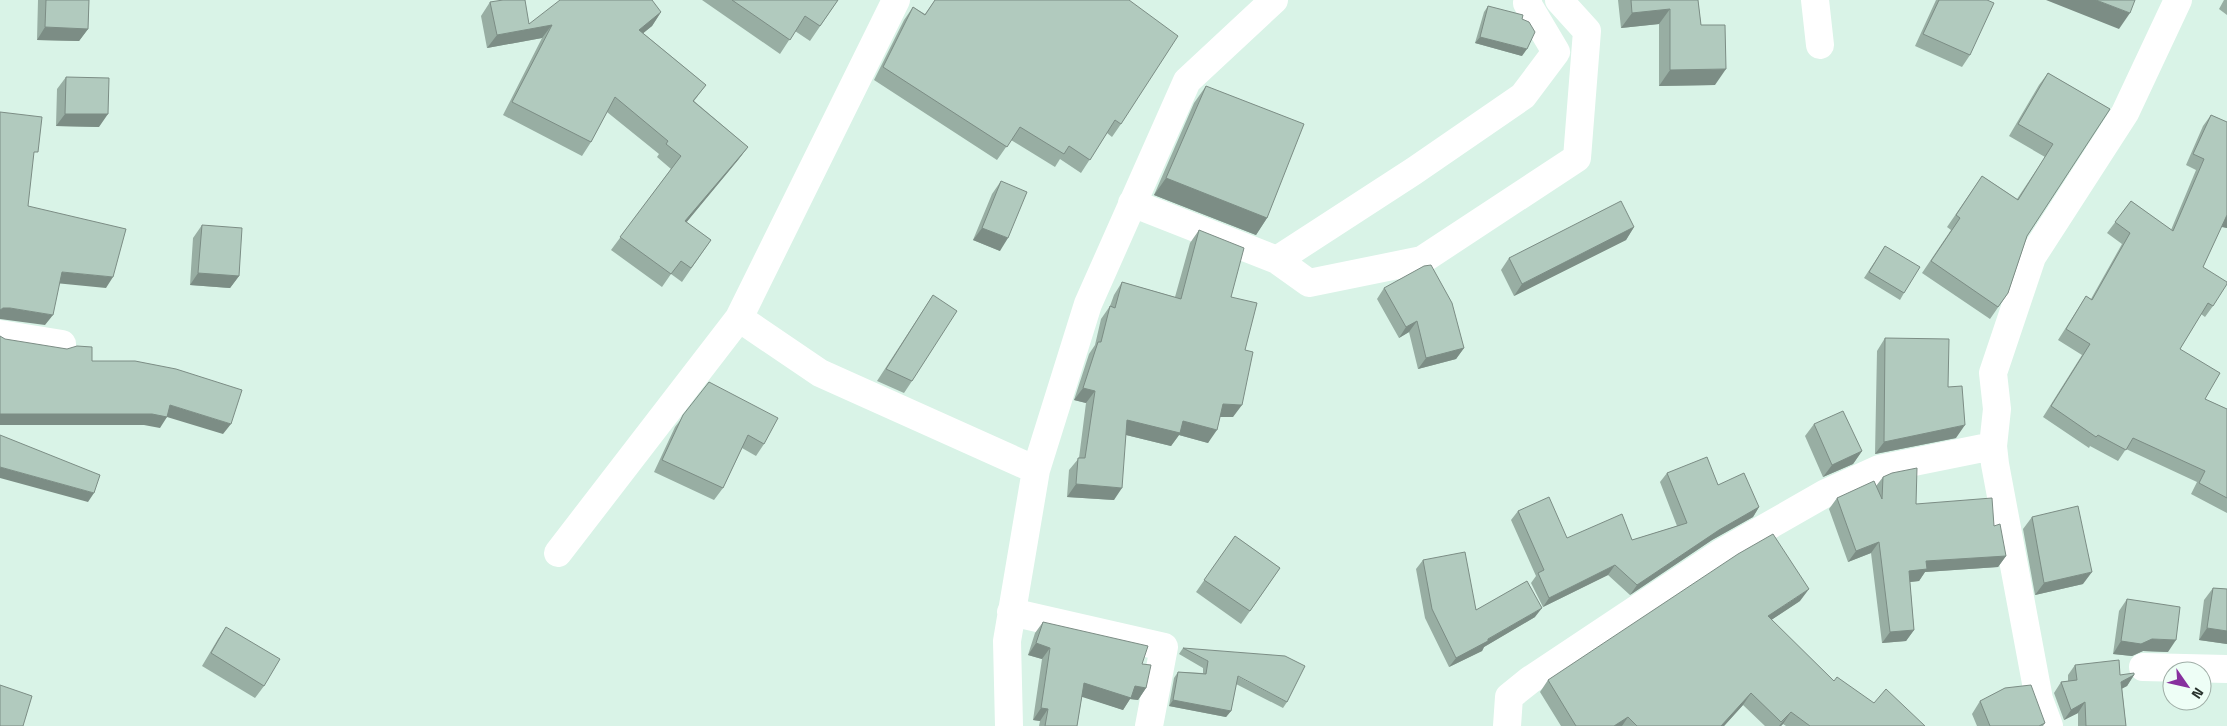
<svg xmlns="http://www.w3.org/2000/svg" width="2227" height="726" font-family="'Titillium Web',sans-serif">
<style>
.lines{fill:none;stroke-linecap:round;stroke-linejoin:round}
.minor{stroke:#fff;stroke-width:28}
.wall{fill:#98aea3}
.shaded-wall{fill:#7c8d85}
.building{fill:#b1cabe;stroke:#7c8d85}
</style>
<rect width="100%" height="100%" fill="#d9f3e7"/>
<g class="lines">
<path class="minor" d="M1815,0L1820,45
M1132,203L1277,260L1414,171L1523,96L1556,52L1527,3L1528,0
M1277,260L1309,283L1422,260L1577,158L1587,31L1559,0
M739,318L820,373L1036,470
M0,334L62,344
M558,553L739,318L896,0
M1011,612L1164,647L1149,726
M2143,667L2227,669
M1009,726L1007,641L1036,470L1088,304L1187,81L1274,0
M1507,726L1509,697L1530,680L1721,553L1826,493L1879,469L1993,446
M2049,726L2039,699L1995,464L1993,446L1997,409L1993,373L2032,257L2125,113L2178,0"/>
</g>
<path class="wall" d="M38,0H89L88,29L79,41L37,40Z
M702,0H838L810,41L795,31L780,54Z
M935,0L1121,124L1112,137L1107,133L1081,173L1060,159L1055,167L1011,140L997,160L874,80L904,20L913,7L925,14Z
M1618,0H1698L1701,25L1715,85L1659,86V24L1621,28Z
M1936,0H1987L1970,55L1962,67L1915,46Z
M2224,0H2227V15L2219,9Z
M490,2L529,24L661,12L652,26L643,33L706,85L694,101L748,147L738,160L686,222L711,240L682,282L671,274L662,287L611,250L671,169L657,157L659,154L607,112L591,142L582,156L503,115L542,38L487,48L481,16Z
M1488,6L1522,56L1475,43L1484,12Z
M2048,73L2110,109L2027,236L2008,293L1990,319L1922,273L1951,230L1947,227L1982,176L2017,199L2045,157L2009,136L2039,85Z
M66,77L99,127L56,126L57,89Z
M1206,86L1267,218L1256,235L1154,195L1194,103Z
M2211,115L2227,122V228L2221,227L2203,267L2213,306L2205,317L2201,314L2180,349L2205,399L2227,409V513L2191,494L2197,482L2126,449L2118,461L2090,446L2089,448L2043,417L2082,355L2058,340L2086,296L2091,299L2122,244L2107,233L2131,201L2171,230L2196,170L2186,165L2203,126Z
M1001,181L1000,251L973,240L992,194Z
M202,225L239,276L230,288L190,285L193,238Z
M1634,227L1626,240L1514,296L1501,270L1509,258Z
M1199,230L1231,297L1245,350L1233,417H1220L1208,443L1179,435L1171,446L1126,435L1114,500L1067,497L1069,470L1079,458L1086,403L1074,400L1089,354L1095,345L1101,319L1110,306L1114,295L1122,282L1175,297L1190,243Z
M1885,246L1904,293L1900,300L1864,278Z
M1384,288L1464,348L1456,359L1418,369L1409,332L1399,338L1377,299Z
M933,295L912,381L904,393L877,381Z
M1885,338L1948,387L1956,438L1875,454L1877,351Z
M709,382L764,444L756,456L742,448L723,488L714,500L654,472L675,427Z
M1814,424L1862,451L1853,464L1823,477L1805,436Z
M1667,473L1718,485L1759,507L1753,517L1712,540L1630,595L1608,575L1543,607L1531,583L1536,576L1511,520L1518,511L1567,538L1632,540L1677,526L1660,482Z
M1883,477L1916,504L1994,526L2006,556L1998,567L1925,572L1919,581L1910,582L1914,630L1906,641L1882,643L1871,553L1848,562L1829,509L1837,498L1876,486Z
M2032,517L2083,584L2035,595L2023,529Z
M1235,536L1280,568L1241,624L1196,592Z
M1423,560L1476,610L1535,617L1484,647L1482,651L1449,667L1425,618L1416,569Z
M2213,588L2227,589V644L2199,640L2204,600Z
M2127,599L2168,652L2143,651L2132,656L2113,654L2119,611Z
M1800,601L1771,620L1834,681L1874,703L1925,726H1786L1783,724L1781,726H1765L1743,705L1724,726H1561L1540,692L1548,680Z
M1043,622L1142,664L1146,688L1138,700L1130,699L1123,710L1082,696L1077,726H1039L1040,721L1033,720L1042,659L1028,655L1035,633Z
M226,627L264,686L255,698L202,666L218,639Z
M1183,648L1287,702L1283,708L1236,684L1231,711L1226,717L1169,706L1174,678L1178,672L1203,673V668L1179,654Z
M2075,665L2120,675H2134L2127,686L2122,688L2126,726H2078V713L2064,720L2054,693L2061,682L2068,681V675Z
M1980,701L2045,723L2043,726H1977L1972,714Z"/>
<path class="shaded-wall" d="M2046,0H2096L2130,13L2119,29Z
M1670,9L1659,24L1621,28L1632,13Z
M661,12L652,26L630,44L639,30Z
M552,25L542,38L487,48L497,35Z
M45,27L88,29L79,41L37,40Z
M1480,37L1527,49L1522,56L1475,43Z
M1726,69L1715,85L1659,86L1670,70Z
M65,114H108L99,127L56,126Z
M748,147L738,160L676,235L685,221Z
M1166,178L1267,218L1256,235L1154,195Z
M2227,215V228L2219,226Z
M1634,227L1626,240L1514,296L1522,284Z
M982,228L1008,238L1000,251L973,240Z
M62,272L113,277L106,288L55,283Z
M198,273L239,276L230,288L190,285Z
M3,308H10L53,315L45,325L0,319V310Z
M1417,321L1409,332L1399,338L1406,327Z
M1464,348L1456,359L1418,369L1426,358Z
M1083,388L1095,391L1086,403L1074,400Z
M1223,404L1242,405L1233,417H1215Z
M170,405L231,424L223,434L167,417L160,428L144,425H0V414Z
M1127,420L1183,421L1217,430L1208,443L1179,435L1171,446L1118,433Z
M1965,425L1956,438L1875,454L1884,442Z
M1862,451L1853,464L1823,477L1832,465Z
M0,467L94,493L88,502L0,478Z
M1076,484L1122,488L1114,500L1067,497Z
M1759,507L1753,517L1712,540L1630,595L1637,585L1719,530Z
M1879,542L1871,553L1848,562L1856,551Z
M2006,556L1998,567L1925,572L1919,581L1901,583L1909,571L1926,561Z
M1615,565L1608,575L1543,607L1549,598Z
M2092,572L2083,584L2035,595L2044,583Z
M1809,589L1800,601L1759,628L1768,616Z
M1542,608L1535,617L1484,647L1482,651L1449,667L1456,658Z
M2207,628L2227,631V644L2199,640Z
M1914,630L1906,641L1882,643L1890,632Z
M2152,639L2176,640L2168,652L2143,651L2132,656L2113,654L2121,641Z
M1036,643L1050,648L1042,659L1028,655Z
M2134,675L2127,686L2114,693L2121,682Z
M1084,683L1135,686L1146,688L1138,700L1130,699L1123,710L1076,695Z
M1751,693L1743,705L1724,726H1721Z
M1173,700L1231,711L1226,717L1169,706Z
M2085,702L2078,713L2064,720L2071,710Z
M1041,708L1048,709L1040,721L1033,720Z
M1791,712L1783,724L1781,726H1779Z
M1628,717L1622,726H1614Z"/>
<path class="building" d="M46,0H89L88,29L45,27Z
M503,0H525L529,24L560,0H652L661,12L639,30L706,85L693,101L748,147L685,221L711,240L691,268L681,261L671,274L620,237L681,156L666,144L668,141L615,97L591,142L512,102L552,25L497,35L490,2Z
M732,0H838L820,26L805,16L790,40Z
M935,0H1129L1178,36L1121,124L1115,120L1090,160L1069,146L1064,154L1020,127L1007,147L883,67L913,7L925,15Z
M1631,0H1698L1701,25H1725L1726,69L1670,70V9L1632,13Z
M1939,0H1987L1994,3L1970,55L1923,34Z
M2096,0H2135L2130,13Z
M1488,6L1523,15L1522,19L1529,22L1535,32L1527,49L1480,37Z
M2048,73L2110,109L2027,236L2008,293L1998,307L1931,261L1960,218L1956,215L1982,176L2018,200L2053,144L2018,124Z
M66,77L109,78L108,114H65Z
M1206,86L1304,124L1267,218L1166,178Z
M0,112L42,117L38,152H34L28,206L126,229L113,277L62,272L53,315L10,308H3L0,310Z
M2211,115L2227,122V215L2203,267L2227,282V284L2213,306L2208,303L2180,349L2220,373L2205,399L2227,409V498L2199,483L2205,471L2133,438L2126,450L2098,435L2096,437L2051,406L2090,344L2066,329L2086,296L2092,300L2130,233L2115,222L2131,201L2173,231L2204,159L2193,154Z
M1001,181L1027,192L1008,238L982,228Z
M1621,201L1634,227L1522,284L1509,258Z
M202,225L242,228L239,276L198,273Z
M1199,230L1244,248L1231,297L1257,303L1245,350L1253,352L1242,405L1223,404L1217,430L1183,421L1180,433L1127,420L1122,488L1076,484L1078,458H1085L1095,391L1083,388L1098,342H1101L1110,306L1115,308L1122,282L1181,299Z
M1885,246L1920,267L1904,293L1869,272Z
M1431,265L1452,303L1464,348L1426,358L1417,321L1406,327L1384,288L1424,266Z
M933,295L957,311L912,381L886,369Z
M0,336L5,339L67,349L77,346L92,347V361H135L176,369L242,390L231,424L170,405L167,417L152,414H0Z
M1885,338L1949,339L1948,387L1962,386L1965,425L1884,442Z
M709,382L778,418L764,444L748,435L723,488L662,460L683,415Z
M1843,411L1862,451L1832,465L1814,424Z
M0,435L100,475L94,493L0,467Z
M1707,457L1718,485L1744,473L1759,507L1719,530L1637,585L1615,565L1549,598L1538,573L1544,570L1518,511L1549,497L1567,538L1622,514L1632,540L1687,523L1667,473Z
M1917,468L1916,504L1992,498L1994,526L2000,524L2006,556L1926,561L1927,569L1909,571L1914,630L1890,632L1879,542L1856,551L1837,498L1874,481L1882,499L1883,477L1892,473Z
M2078,506L2092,572L2044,583L2032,517Z
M1773,534L1809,589L1768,616L1834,681L1837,677L1874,703L1886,689L1925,726H1810L1791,712L1781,722L1751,693L1721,726H1637L1628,717L1614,726H1576L1548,680L1738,554Z
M1235,536L1280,568L1250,611L1204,580Z
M1465,552L1476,610L1527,581L1542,608L1488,639V641L1456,658L1432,609L1423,560Z
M2213,588L2227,589V631L2207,628Z
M2127,599L2180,607L2176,640L2152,639L2141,644L2121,641Z
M1043,622L1148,646L1142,664L1151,665L1146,688L1135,686L1131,698L1084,683L1077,726H1045L1048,709L1041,708L1050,648L1036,643Z
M226,627L280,659L264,686L211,653Z
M1183,648L1285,656L1305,666L1287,702L1238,676L1231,711L1173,700L1178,672L1206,674L1208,661Z
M2119,660L2120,675L2134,673V675L2121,682L2126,726H2086L2085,702L2071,710L2061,682L2077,680L2075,665Z
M0,685L32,696L23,726H0Z
M2031,685L2045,723L2039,726H1990L1980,701L2005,688Z"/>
<g transform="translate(2187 686) rotate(124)"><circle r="24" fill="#eefef6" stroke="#9fada6"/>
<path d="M0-4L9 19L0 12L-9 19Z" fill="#87309e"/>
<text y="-8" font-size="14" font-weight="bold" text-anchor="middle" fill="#29332e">N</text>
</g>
</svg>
